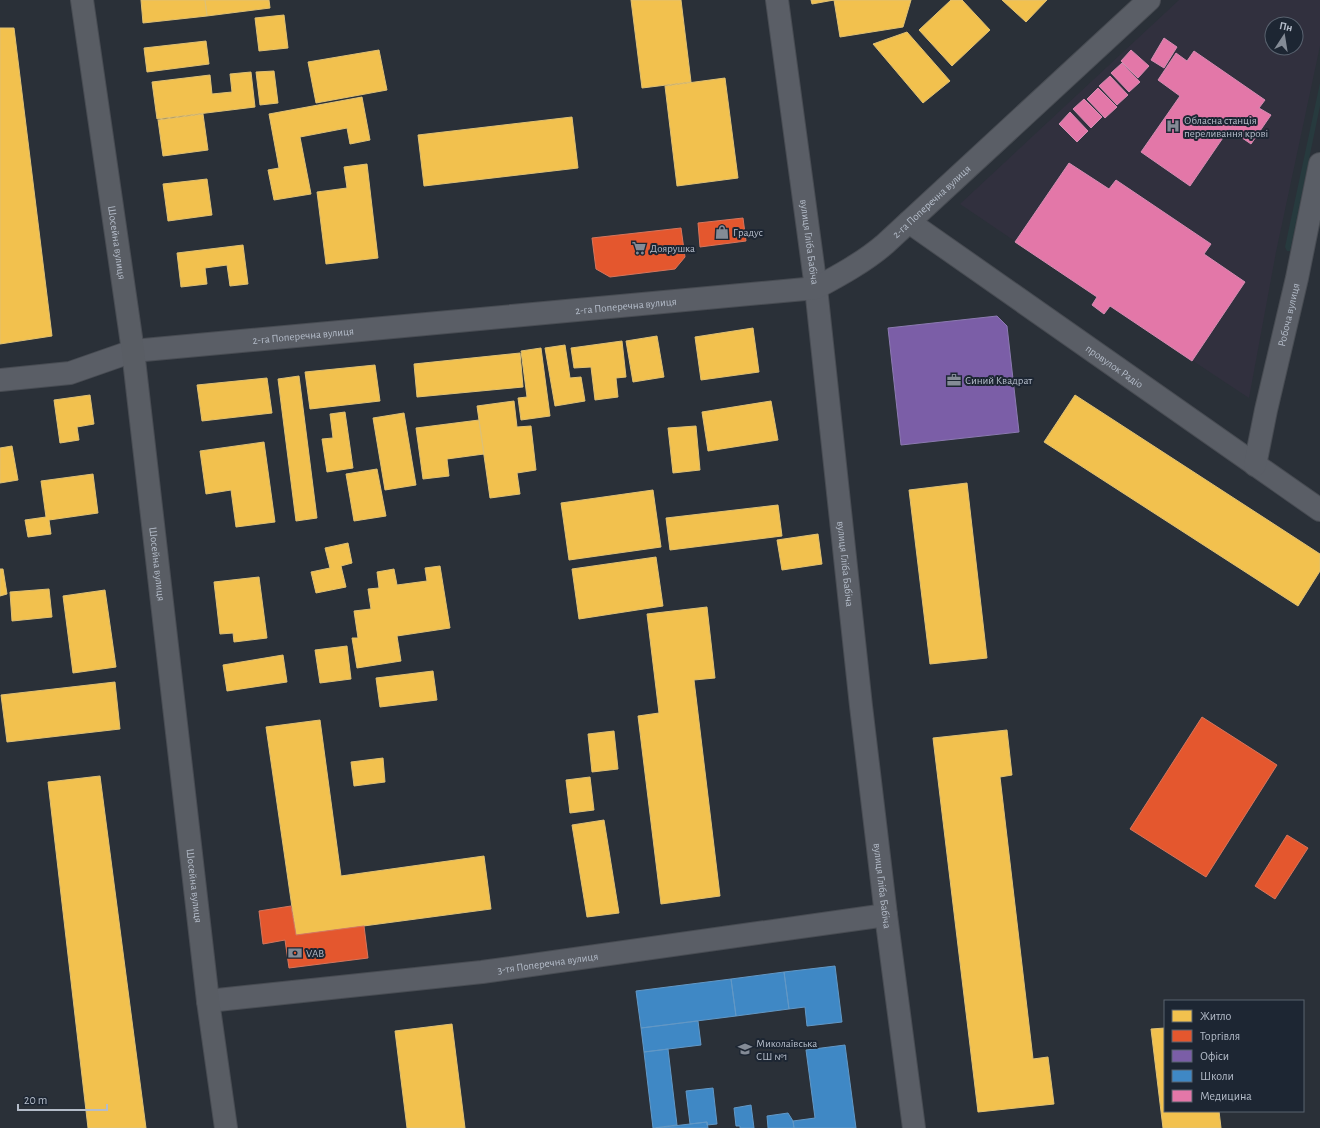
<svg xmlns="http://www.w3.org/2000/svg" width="1320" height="1128" font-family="'Alegreya Sans',sans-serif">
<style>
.medical{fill:#31303e;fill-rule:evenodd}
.green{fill:#273a3e}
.homes{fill:#f2c14e;stroke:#dfc073}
.shops{fill:#e4572e;stroke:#d6755c}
.offices{fill:#7b5ea7;stroke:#8c7ab1}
.schools{fill:#3f88c5;stroke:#6298c6}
.health{fill:#e377a8;stroke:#d58cb2}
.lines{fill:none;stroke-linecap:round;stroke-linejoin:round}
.street-casing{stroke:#484c53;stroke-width:24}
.secondary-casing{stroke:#484c53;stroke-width:24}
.street{stroke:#5a5e66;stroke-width:22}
.secondary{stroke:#595d64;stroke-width:22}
.labels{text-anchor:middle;stroke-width:4;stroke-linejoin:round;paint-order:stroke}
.poi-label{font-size:11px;fill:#b4bcc9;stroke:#1d2633;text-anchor:start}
.street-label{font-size:11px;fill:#b4bcc9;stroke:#1d2633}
</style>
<rect width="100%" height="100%" fill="#2a3038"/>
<path class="medical" d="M1179,0H1320V46L1276,252L1249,398L1110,306L1104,314L1092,305L1097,297L960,204ZM1272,24H1296V48H1272Z"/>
<path class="green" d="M1320,83V106L1290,251H1287L1285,247Z"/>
<path class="homes" d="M141,0H205L207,16L143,23Z
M205,0H269L270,8L207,16Z
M631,0H681L691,82L642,88Z
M811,0H911L903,27L840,37L834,0L812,4Z
M951,0H962L990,30L952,66L919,30Z
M1002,0H1047L1026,22Z
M284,15L288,48L259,51L255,18Z
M0,28H14L52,336L0,344Z
M907,32L950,81L923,103L873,44Z
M206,41L209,64L147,72L144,48Z
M379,50L387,90L316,103L308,62Z
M274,71L278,103L260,105L256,72Z
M251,72L255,107L157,119L152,82L210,75L212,94L232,92L230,74Z
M725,78L738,178L677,186L665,86Z
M362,97L370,140L350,144L347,128L300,137L311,194L274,200L268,170L279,168L269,114Z
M203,114L208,150L163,156L158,120Z
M572,117L578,168L424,186L418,135Z
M367,164L378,258L326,264L317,192L347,188L344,167Z
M207,179L212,215L168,221L163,184Z
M243,245L248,284L230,286L227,265L205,268L207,284L181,287L177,253Z
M753,328L759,372L701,380L695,337Z
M657,336L664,377L633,382L626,341Z
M622,341L626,377L616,378L618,397L595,400L591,367L574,368L571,348Z
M565,345L570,378L581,377L585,401L555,406L545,348Z
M541,348L550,416L521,420L518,398L527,397L521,351Z
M520,353L523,387L417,397L414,364Z
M375,365L380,401L310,409L305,372Z
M299,376L317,518L296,521L278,379Z
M267,378L272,413L202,421L197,385Z
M90,395L94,424L77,427L79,440L60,443L54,400Z
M1075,395L1320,554V571L1298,606L1044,442Z
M514,401L517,427L531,426L536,470L517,473L520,494L490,498L477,406Z
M771,401L778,440L708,451L702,412Z
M345,412L353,468L327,472L322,439L333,438L330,414Z
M404,413L416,485L385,490L373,418Z
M479,420L484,454L447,459L449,476L423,479L416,428Z
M696,426L700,470L673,473L668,428Z
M264,442L275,522L236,527L231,490L206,494L200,451Z
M12,446L18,480L0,483V448Z
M377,469L386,516L354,521L346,474Z
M93,474L98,513L49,520L51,534L28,537L25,520L46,517L41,481Z
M967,483L987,658L930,664L909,490Z
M653,490L661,547L569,560L561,503Z
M778,505L782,536L670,550L666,518Z
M818,534L822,564L782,570L777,540Z
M348,543L352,563L341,566L346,587L316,593L311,572L330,568L325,548Z
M656,557L663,606L579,619L572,569Z
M440,566L450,628L397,636L401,661L357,668L352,638H358L354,611L371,609L368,589L379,588L377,572L394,569L397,585L427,581L425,568Z
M0,569H3L7,594L0,596Z
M259,577L267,638L234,642L233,633L220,634L214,582Z
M49,589L52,617L12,621L10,592Z
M105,590L116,667L73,673L63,596Z
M707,607L715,678L694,680L720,896L661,904L638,716L659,713L647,614Z
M347,646L351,679L320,683L315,650Z
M283,655L287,682L227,691L223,665Z
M433,671L437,700L380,707L376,678Z
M115,682L120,729L7,742L1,695Z
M320,720L341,876L484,856L491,909L296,935L266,727Z
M1007,730L1012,775L1000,777L1033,1059L1048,1057L1054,1104L978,1112L933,738Z
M614,731L618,769L592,772L588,734Z
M383,758L385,782L354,786L351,762Z
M100,776L146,1128H88L48,782Z
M590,777L594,810L570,813L566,780Z
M604,820L619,913L587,917L572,825Z
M452,1024L465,1128H407L395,1031Z
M1165,1028V1111H1219L1221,1128H1163L1151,1029Z"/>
<path class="shops" d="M743,218L746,241L700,247L698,223Z
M681,228L685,257L675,269L610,277L596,269L592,238Z
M1202,717L1277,765L1206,877L1130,829Z
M1287,835L1308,848L1275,899L1255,886Z
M291,906L296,935L364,926L368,958L289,968L285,940L263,944L259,911Z"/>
<path class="offices" d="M997,316L1007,326L1019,432L901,445L888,328Z"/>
<path class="schools" d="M835,966L842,1022L807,1026L805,1007L789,1009L784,972Z
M784,972L789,1009L736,1016L731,979Z
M731,979L736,1016L641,1028L636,991Z
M698,1021L701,1045L644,1052L641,1028Z
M845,1045L856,1128H794L793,1121L815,1118L806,1050Z
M668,1049L677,1125L653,1128L644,1052Z
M713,1088L717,1124L707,1125V1122L690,1124L686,1091Z
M751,1105L754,1128H740V1126H736L734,1108Z
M788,1113L793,1121L794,1128H768L767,1116Z
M707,1122L708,1128H656Z"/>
<path class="health" d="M1164,38L1177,47L1164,68L1151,60Z
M1131,50L1149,66L1138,78L1121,61Z
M1194,51L1265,100L1259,108L1271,115L1251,144L1229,129L1190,186L1141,152L1180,96L1158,80L1176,53L1187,61Z
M1122,63L1140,82L1129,92L1111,73Z
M1110,76L1128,95L1117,105L1099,86Z
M1098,88L1117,107L1105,118L1087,99Z
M1084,99L1102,117L1091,128L1073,109Z
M1070,112L1088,131L1077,142L1059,124Z
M1069,163L1109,189L1116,180L1211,244L1204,254L1245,282L1192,361L1110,306L1104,314L1092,305L1097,297L1015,242Z"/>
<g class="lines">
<defs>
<g id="street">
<path id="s1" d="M777,0L816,288L861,706L886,915L914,1128"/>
<path id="s2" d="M909,222L1320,510"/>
<path id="s3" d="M0,380L70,373L133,351L816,288C840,275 864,262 885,244L1149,0"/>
<path id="s4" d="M1255,465L1266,410L1297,278L1320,164"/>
<path id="s5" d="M208,1001L482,972L886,915"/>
</g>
<g id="secondary">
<path id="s6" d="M82,0L133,351L208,1001L226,1128"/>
</g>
</defs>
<use href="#street" class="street-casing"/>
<use href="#secondary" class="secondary-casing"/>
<use href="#street" class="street"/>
<use href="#secondary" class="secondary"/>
</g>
<defs>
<symbol id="hospital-bare" viewBox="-9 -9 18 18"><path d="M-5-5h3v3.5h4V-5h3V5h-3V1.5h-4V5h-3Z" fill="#848b96" stroke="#1d2633" stroke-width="2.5" paint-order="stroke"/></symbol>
<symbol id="shop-bare" viewBox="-9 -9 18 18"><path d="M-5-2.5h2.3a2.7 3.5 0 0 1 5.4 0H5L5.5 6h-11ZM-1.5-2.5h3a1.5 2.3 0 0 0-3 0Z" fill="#848b96" stroke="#1d2633" stroke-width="2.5" paint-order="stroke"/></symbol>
<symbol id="supermarket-bare" viewBox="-9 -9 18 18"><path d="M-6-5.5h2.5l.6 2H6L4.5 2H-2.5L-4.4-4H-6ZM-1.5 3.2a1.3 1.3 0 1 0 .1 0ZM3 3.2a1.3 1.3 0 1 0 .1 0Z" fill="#848b96" stroke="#1d2633" stroke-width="2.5" paint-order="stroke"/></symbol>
<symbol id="office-bare" viewBox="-9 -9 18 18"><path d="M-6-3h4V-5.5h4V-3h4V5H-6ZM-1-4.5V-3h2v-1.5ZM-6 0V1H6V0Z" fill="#848b96" stroke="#1d2633" stroke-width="2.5" paint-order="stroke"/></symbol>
<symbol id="bank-bare" viewBox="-9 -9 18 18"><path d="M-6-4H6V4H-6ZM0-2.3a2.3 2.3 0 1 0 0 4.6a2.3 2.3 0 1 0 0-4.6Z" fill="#848b96" stroke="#1d2633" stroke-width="2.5" paint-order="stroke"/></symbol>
<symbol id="school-bare" viewBox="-9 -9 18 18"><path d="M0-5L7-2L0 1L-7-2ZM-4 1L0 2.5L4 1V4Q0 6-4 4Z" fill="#848b96" stroke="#1d2633" stroke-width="2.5" paint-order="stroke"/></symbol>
</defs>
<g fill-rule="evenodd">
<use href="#hospital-bare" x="1163" y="116" width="20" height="20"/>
<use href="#shop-bare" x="712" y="222" width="20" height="20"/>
<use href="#supermarket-bare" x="629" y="238" width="20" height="20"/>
<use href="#office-bare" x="944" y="370" width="20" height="20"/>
<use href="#bank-bare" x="285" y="943" width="20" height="20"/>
<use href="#school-bare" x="735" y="1039" width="20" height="20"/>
</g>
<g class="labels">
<g class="poi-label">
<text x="1184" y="124">Обласна станція<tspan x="1184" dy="13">переливання крові</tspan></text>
<text x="733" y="236">Градус</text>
<text x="650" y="252">Доярушка</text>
<text x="965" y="384">Синий Квадрат</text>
<text x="306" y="957">VAB</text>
<text x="756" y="1047">Миколаївська<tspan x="756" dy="13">СШ №1</tspan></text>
</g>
<g class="street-label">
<text dy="4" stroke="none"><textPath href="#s3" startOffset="968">2-га Поперечна вулиця</textPath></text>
<text dy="4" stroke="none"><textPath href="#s6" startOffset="245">Шосейна вулиця</textPath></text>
<text dy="4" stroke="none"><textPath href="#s1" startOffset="244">вулиця Гліба Бабіча</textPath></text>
<text dy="4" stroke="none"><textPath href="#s3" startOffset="632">2-га Поперечна вулиця</textPath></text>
<text dy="4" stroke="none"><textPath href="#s4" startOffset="154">Робоча вулиця</textPath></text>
<text dy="4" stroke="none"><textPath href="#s3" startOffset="308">2-га Поперечна вулиця</textPath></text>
<text dy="4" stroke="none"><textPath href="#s2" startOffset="251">провулок Радіо</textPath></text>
<text dy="4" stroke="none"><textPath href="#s6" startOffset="569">Шосейна вулиця</textPath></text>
<text dy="4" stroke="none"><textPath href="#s1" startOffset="568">вулиця Гліба Бабіча</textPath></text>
<text dy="4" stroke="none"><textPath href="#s6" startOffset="893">Шосейна вулиця</textPath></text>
<text dy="4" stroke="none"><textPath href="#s1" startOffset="892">вулиця Гліба Бабіча</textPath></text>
<text dy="4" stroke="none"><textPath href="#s5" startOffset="342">3-тя Поперечна вулиця</textPath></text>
</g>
</g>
<rect x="1164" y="1000" width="140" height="112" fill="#1d2633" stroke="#59626f"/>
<rect x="1172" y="1010" width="20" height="12" fill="#f2c14e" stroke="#59626f"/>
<text x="1200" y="1020" font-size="12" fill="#b4bcc9">Житло</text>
<rect x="1172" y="1030" width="20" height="12" fill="#e4572e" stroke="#59626f"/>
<text x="1200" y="1040" font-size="12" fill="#b4bcc9">Торгівля</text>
<rect x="1172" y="1050" width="20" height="12" fill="#7b5ea7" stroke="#59626f"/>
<text x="1200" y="1060" font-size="12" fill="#b4bcc9">Офіси</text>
<rect x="1172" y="1070" width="20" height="12" fill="#3f88c5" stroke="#59626f"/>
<text x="1200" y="1080" font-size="12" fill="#b4bcc9">Школи</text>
<rect x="1172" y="1090" width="20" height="12" fill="#e377a8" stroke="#59626f"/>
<text x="1200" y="1100" font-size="12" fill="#b4bcc9">Медицина</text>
<g transform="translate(1284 36) rotate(12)"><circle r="19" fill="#1d2633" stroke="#59626f"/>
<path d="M0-3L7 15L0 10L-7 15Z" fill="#848b96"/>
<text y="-6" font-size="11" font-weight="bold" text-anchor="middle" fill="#b4bcc9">Пн</text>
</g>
<path d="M18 1104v6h89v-6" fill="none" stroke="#b4bcc9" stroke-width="2"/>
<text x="24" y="1104" font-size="12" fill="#b4bcc9" stroke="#1d2633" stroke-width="3" paint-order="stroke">20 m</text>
</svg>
